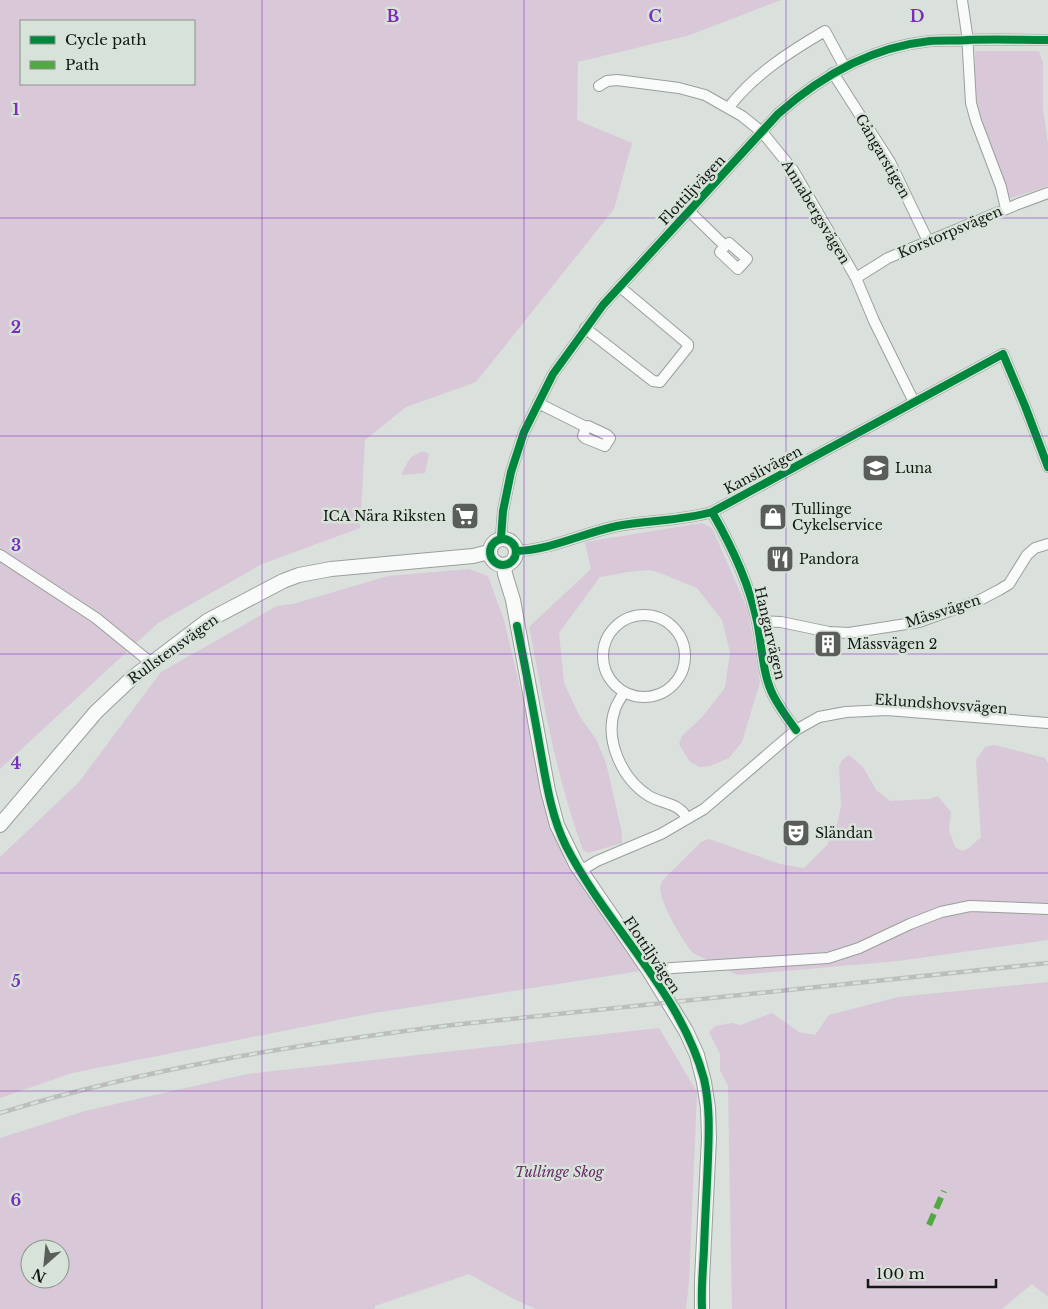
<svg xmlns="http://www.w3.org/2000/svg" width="1048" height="1309" font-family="'Libre Baskerville',serif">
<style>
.green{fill:#d8c8d8;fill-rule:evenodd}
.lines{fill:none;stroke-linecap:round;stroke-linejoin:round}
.street-casing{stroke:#9a9f9b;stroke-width:12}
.secondary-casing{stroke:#9a9f9b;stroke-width:16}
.street{stroke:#f9fafa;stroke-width:10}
.secondary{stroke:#f9fafa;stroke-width:14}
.rail-casing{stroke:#bcbdbc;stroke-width:4.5}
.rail{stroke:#d7e3d9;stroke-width:2.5;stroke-dasharray:8;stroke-linecap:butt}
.quiet{stroke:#51a942;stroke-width:6;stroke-dasharray:12 6;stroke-linecap:butt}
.cycleway-casing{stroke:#d7e3d9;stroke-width:11}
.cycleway{stroke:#00873e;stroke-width:8}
.grid{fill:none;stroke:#7b2cbf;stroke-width:1;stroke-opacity:0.55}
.labels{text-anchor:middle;stroke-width:5;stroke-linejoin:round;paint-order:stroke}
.street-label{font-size:14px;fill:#141814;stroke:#d7e3d9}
.poi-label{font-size:14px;fill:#141814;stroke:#d7e3d9;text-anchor:start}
.park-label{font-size:14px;font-style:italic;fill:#6a2b6a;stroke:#d7e3d9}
.grid-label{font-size:16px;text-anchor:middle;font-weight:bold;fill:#7b2cbf;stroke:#d7e3d9;stroke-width:5;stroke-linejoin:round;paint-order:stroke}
</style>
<rect width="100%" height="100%" fill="#dae0db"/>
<path class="green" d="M0,0H781L690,35L578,62L577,120L632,143L614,209L476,382L406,407L365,440L360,528L262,564L158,623L0,769ZM21,21H194V84H21Z
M975,51H1039L1043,63V108L1048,144V186L1008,199L977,108L975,88Z
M422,451L429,454L425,473L401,475L410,458Z
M702,523L712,528L748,610L760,682L742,742L729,758L710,766L700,767L690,762L679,744L682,736L702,717L725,688L730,652L722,620L697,588L660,573L650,570L628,572L600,577L559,633L564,683L580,717L596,739L606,763L622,833V843L588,853L583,850C556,777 544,703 529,627L591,569L585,542Z
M469,569L488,576L504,620L554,832L578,879L640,971L368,1014L72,1073L0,1098V857L79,782L161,672L277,606L293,604L388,576Z
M994,745L1045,758L1048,763V940L898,961L738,975L693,953C683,942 661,904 660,889C660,886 661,884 662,881L701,842L709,839L780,864L804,868L827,845L838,822L841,805L839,767L842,760L849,755L863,767L876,790L890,801L930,799L938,796L951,812L949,830L955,847L962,851L969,848L981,837L976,760L985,747Z
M1048,982V1297L1032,1284L1002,1309H732L728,1086L720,1070V1054L709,1032L715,1026L732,1023L741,1025L772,1013L799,1032L815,1035L829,1015L898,997Z
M659,1028L697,1092L689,1282L686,1309H536L510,1297L469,1274L375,1306V1309H0V1138L85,1111L247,1074ZM30,1249H60V1279H30Z"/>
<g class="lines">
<defs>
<path id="street" d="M962,0L967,34L971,103L976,121L1001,187L1006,209
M833,73L890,162L928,241
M599,86L607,81L617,80L679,88L705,95L742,116L762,132L793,170L856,278L874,321L914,402
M729,107C755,74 789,52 825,31L844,66
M689,211L725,246L720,252L738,269L747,259L729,243L725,246
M856,278L888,258L1018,204L1048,193
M585,328L653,381L660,382L688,347V344L620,287
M538,403L586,427L588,426L607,435L610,438L605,446L585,438L583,436L586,427
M712,512C731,545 749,583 757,621C762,644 762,673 773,695C779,707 788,719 796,730
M501,538L503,511L511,472L524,432L553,374L603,305L778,114C821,76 872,47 930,41C942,40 955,41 968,40C995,39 1021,40 1048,40
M516,551C551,550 583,533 617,526C648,520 681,521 712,512L1003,354L1025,406L1048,467
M0,555L96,618L150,662
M603 656a41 41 0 1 1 82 0a41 41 0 1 1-82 0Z
M757,621L781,622L829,632L849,633L919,622L980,600L999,590L1009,584L1027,555L1035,548L1048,544
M624,692C621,698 617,703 615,709C604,740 622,779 649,796C662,804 681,803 687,819
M580,871L597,861L661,834L704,809L796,730L819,717L846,712L887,710L1048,723
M650,972L657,969L828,958L859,948L910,924L941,912L970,906L1048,909"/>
<path id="secondary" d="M490 552a13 13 0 1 1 26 0a13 13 0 1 1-26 0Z
M504,565L505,574L513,600L548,791L557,825L576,864L650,972L686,1031L697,1055L704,1082L708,1108L709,1138L702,1280V1309
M0,825L96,712L132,678L207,621L283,581L299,575L331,569L473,556L489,552"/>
</defs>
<use href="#street" class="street-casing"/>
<use href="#secondary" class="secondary-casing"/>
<use href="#street" class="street"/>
<use href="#secondary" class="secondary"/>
<defs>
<path id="rail" d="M0,1113C147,1068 299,1044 452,1025L1048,963"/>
</defs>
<use href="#rail" class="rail-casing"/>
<use href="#rail" class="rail"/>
<path class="quiet" d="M929,1225L944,1191"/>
<defs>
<path id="cycleway" d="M712,512C731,545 749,583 757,621C762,644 762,673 773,695C779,707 788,719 796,730
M501,538L503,511L511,472L524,432L553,374L603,305L778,114C821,76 872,47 930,41C942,40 955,41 968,40C995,39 1021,40 1048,40
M490 552a13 13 0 1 1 26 0a13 13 0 1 1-26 0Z
M516,551C551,550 583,533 617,526C648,520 681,521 712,512L1003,354L1025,406L1048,467
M517,626C525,666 533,707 540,748C546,781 551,816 566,846C607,926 680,991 704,1079C710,1105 709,1132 708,1158C707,1188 705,1218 704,1249C703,1269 701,1289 702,1309"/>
</defs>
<use href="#cycleway" class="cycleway-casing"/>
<use href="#cycleway" class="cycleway"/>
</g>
<path class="grid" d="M262,0V1309M524,0V1309M786,0V1309M0,218H1048M0,436H1048M0,654H1048M0,873H1048M0,1091H1048"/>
<defs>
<symbol id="school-square" viewBox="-11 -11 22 22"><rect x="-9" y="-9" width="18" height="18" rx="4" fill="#595e5a" stroke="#d7e3d9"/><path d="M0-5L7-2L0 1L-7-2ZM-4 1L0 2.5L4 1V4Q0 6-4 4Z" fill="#fff"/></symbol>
<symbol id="supermarket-square" viewBox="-11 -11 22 22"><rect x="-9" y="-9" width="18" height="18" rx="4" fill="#595e5a" stroke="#d7e3d9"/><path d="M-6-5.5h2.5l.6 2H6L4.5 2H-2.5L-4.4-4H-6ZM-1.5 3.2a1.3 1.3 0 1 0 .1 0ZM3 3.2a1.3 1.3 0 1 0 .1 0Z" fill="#fff"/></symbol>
<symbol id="shop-square" viewBox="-11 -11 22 22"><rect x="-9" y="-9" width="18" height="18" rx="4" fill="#595e5a" stroke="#d7e3d9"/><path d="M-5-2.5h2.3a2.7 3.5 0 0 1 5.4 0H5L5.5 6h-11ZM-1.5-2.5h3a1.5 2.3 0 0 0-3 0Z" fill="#fff"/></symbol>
<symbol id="restaurant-square" viewBox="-11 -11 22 22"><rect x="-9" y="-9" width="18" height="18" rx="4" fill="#595e5a" stroke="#d7e3d9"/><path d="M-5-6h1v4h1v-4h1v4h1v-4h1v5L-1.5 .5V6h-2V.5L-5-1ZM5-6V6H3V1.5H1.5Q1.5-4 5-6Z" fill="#fff"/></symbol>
<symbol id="building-square" viewBox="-11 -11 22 22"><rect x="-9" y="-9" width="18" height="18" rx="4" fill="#595e5a" stroke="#d7e3d9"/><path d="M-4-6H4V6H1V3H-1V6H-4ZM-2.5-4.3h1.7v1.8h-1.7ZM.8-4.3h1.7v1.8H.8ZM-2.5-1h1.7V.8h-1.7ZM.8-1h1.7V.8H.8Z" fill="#fff"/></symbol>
<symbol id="theatre-square" viewBox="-11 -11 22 22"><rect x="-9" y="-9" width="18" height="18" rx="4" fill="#595e5a" stroke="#d7e3d9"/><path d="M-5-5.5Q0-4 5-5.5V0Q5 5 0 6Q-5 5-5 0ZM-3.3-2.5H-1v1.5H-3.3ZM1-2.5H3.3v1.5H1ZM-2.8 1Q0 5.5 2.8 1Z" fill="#fff"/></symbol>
</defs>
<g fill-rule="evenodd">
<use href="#school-square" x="860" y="452" width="32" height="32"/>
<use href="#supermarket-square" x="449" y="500" width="32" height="32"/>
<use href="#shop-square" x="757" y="501" width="32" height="32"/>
<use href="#restaurant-square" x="764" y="543" width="32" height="32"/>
<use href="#building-square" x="812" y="628" width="32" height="32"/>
<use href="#theatre-square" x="780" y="817" width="32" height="32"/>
</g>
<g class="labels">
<g class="street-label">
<text transform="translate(883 156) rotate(60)" y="5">Gångarstigen</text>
<text transform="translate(692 190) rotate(-47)" y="5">Flottiljvägen</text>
<text transform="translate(816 212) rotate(59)" y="5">Annabergsvägen</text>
<text transform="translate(950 232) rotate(-23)" y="5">Korstorpsvägen</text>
<text transform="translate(763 470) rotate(-28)" y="5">Kanslivägen</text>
<text transform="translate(943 611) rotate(-18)" y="5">Mässvägen</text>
<text transform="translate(770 633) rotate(77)" y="5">Hangarvägen</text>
<text transform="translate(173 649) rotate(-36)" y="5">Rullstensvägen</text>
<text transform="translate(941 704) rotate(4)" y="5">Eklundshovsvägen</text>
<text transform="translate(652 955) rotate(56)" y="5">Flottiljvägen</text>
</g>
<g class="poi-label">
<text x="895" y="473">Luna</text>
<text x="792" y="514">Tullinge<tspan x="792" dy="16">Cykelservice</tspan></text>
<text x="446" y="521" text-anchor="end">ICA Nära Riksten</text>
<text x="799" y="564">Pandora</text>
<text x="847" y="649">Mässvägen 2</text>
<text x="815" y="838">Sländan</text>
</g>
<g class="park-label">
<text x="559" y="1177">Tullinge Skog</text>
</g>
</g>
<g class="grid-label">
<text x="393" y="22">B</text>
<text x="655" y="22">C</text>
<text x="917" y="22">D</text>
<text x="16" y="115">1</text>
<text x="16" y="333">2</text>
<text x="16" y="551">3</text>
<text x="16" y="769">4</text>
<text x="16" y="987">5</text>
<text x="16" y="1206">6</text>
</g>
<rect x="20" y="20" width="175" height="65" fill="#d7e3d9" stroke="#89928a"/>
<rect x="30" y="36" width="25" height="8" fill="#00873e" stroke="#89928a"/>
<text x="65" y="45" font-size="15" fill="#141814">Cycle path</text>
<rect x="30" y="61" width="25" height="8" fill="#51a942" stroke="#89928a"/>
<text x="65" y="70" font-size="15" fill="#141814">Path</text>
<g transform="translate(45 1264) rotate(207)"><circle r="24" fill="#d7e3d9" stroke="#89928a"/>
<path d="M0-4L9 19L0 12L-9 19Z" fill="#595e5a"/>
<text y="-8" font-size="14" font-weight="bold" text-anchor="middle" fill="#141814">N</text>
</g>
<path d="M868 1279v8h128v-8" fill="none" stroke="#141814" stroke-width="2.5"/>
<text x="876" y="1279" font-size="15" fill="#141814" stroke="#d7e3d9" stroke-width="4" paint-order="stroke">100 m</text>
</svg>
